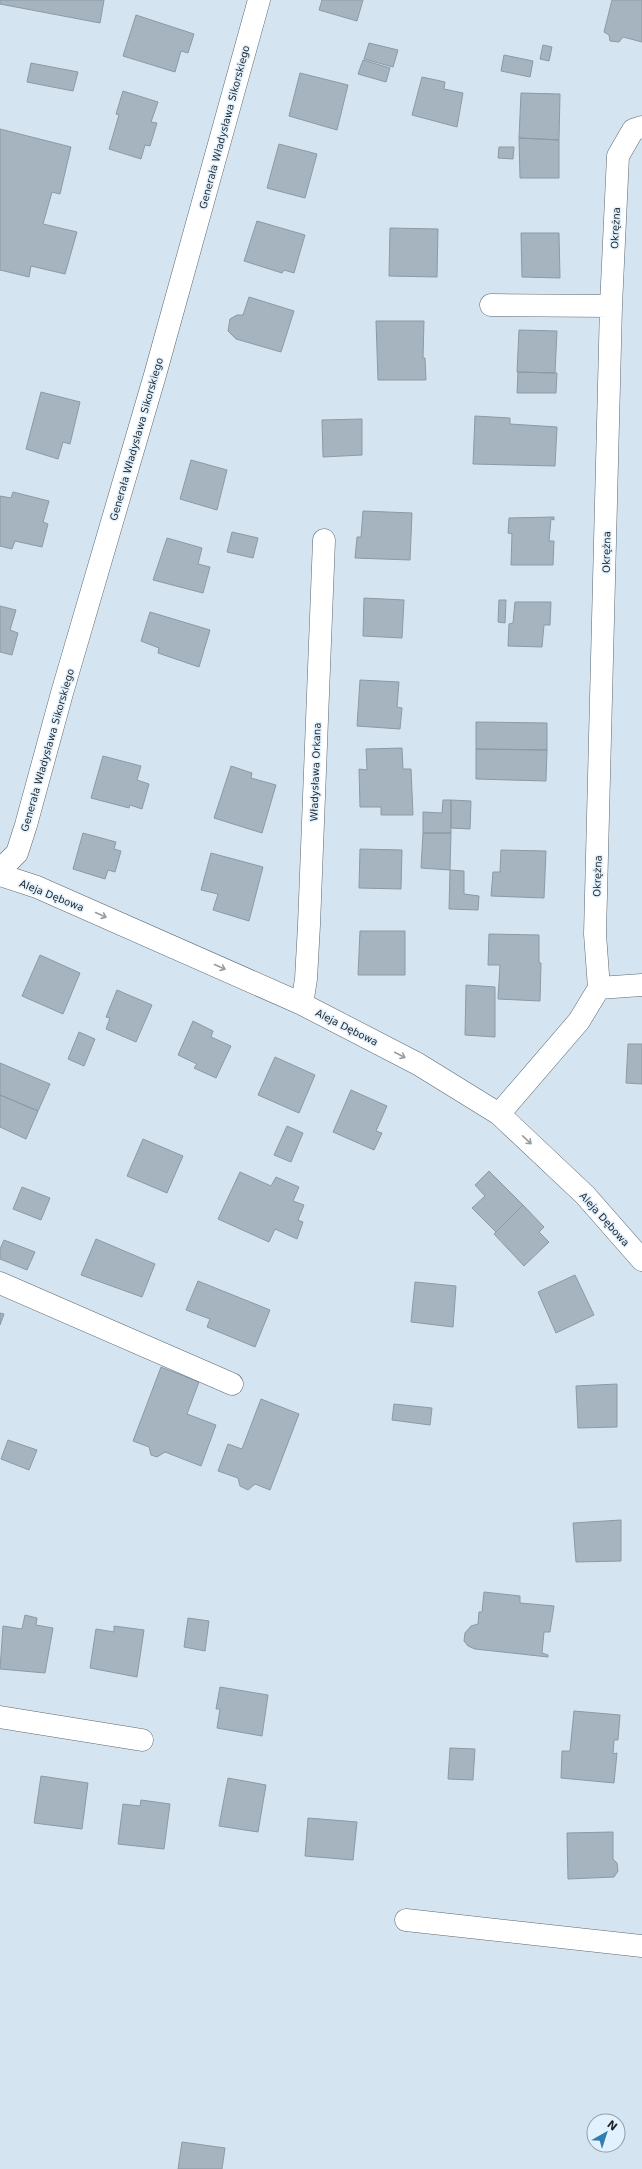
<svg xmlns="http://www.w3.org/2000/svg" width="642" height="2169" font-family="'DejaVu Sans',sans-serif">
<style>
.building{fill:#a5b4bf;stroke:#8c9aa6}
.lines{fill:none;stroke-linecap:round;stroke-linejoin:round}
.minor-casing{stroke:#5a6872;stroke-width:23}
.minor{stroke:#fff;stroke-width:22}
.oneway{stroke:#9a9d9f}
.labels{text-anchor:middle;stroke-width:3;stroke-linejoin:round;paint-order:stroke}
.street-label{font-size:10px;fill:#1f2529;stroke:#e2f1fe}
</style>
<rect width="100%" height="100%" fill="#d4e4f0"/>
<path class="building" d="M0,0H104L100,23L0,4Z
M322,0H363L357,21L319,10Z
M612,0H642V42L623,37L619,42L610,41L609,35L604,32Z
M136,15L194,34L188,53L181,51L175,72L123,56Z
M369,43L398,50L393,67L364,59Z
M543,45L552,47L549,61L540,59Z
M504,55L533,61L530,77L501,71Z
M363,60L390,68L386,82L358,74Z
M31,63L78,72L73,91L27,82Z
M300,73L348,85L337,130L289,116Z
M422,77L445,82L444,89L463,93L457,127L412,115Z
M123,91L158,102L151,122L157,123L150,146L145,145L141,159L109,149L119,115L116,114Z
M521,93L560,94L559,140L519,138Z
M0,129L71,147L60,194L52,192L43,224L77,232L65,274L31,266L29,277L0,270Z
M519,138L559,140V178H520Z
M279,144L317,154L305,198L267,188Z
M499,147H514L513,159L498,158Z
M257,221L305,235L294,273L284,270L282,273L244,261Z
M390,228L438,229L437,277L389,276Z
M521,233H559L560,278L522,277Z
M249,297L294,311L281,352L236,339L228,331L230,319L237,315H243Z
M376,321H424L423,358H425L426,380H378Z
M519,330L557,331L555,373L517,372Z
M518,372L557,373L556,393H517Z
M41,392L80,402L70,444L63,442L58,459L26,449Z
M475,416L510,418V424L557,427L555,466L473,464Z
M362,419V455L323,457L322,420Z
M191,460L227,470L217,510L180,499Z
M13,492L49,501L43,522L48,524L42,547L15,541L12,549L0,546V496L11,498Z
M363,511L412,513L410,560L355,558L357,537H361Z
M554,517V520L551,519L549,541H554L553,565H511L512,534L508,533L509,518Z
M232,532L258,538L253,558L227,552Z
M167,538L202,548L198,564L210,567L203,593L153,580Z
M364,598L404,600L402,638L363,636Z
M499,600H506L505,623L498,622Z
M515,602H551L550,625H544L542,647L508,646L509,624L513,623Z
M0,606L16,610L10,630L18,633L12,655L0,652Z
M150,612L210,630L199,667L158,653L159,648L141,641Z
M360,680L399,682L397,707L402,708L400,729L357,726Z
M476,722L547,723V750L476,749Z
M402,748L403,769H411L413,815H381V807H360L359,769L367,770L366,749Z
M476,749L547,750L546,781L476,779Z
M103,756L141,766L137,780L149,784L142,809L130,805L129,808L91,798Z
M231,766L252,773L251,778L276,785L262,833L214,818Z
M443,800H451V833H423V812L442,813Z
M451,800L471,801L470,829L451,828Z
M83,833L116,842L114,849L121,851L115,872L108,870L105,879L73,869Z
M423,833H451L450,870L421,868Z
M360,849L402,850L401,889L359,888Z
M501,850L546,851L544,898L491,896L493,872H500Z
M211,853L263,867L249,921L213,910L218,894L201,890Z
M450,870L464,871V894L479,896L478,910L449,909Z
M360,931H405V975H358Z
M489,934L539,935V963H541L540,1001L498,999L500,965H488Z
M40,955L80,973L63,1014L22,996Z
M466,985L495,987V1037L465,1035Z
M117,990L152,1005L136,1042L106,1029L110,1018L106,1017Z
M193,1021L213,1031L211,1037L231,1046L216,1078L194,1068L197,1064L178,1055Z
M79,1032L95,1039L84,1066L68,1059Z
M628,1044H642V1084L626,1083Z
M275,1057L315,1075L299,1113L258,1095Z
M0,1063L50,1084L38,1111L0,1095Z
M351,1090L387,1106L376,1131L382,1133L374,1150L333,1132Z
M0,1095L38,1111L26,1139L0,1127Z
M287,1126L303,1133L291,1162L274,1155Z
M143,1139L183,1156L167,1193L127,1176Z
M489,1171L523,1205L496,1232L472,1208L485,1196L475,1185Z
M240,1172L271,1186L276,1177L299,1187L293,1201L304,1205L298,1220L303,1222L297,1239L275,1229L269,1242L218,1219Z
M22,1187L50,1198L41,1220L13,1209Z
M523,1205L544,1227L539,1232L549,1242L524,1266L494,1234Z
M96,1239L155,1264L142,1297L81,1275Z
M4,1240L35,1252L27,1270L0,1259V1249Z
M575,1275L594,1315L556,1333L538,1292Z
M198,1281L270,1310L255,1347L207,1327L210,1319L186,1310Z
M415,1282L456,1286L453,1327L411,1322Z
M0,1313L4,1314L0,1325Z
M161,1367L199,1382L187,1414L216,1425L201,1466L165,1452L157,1457L151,1455L149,1447L133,1441Z
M617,1384V1427L578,1428L576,1386Z
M261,1399L299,1414L270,1490L255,1484L248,1490L240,1486L238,1478L218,1471L228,1444L242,1449Z
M394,1404L432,1408L430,1425L392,1420Z
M8,1440L37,1450L29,1470L1,1459Z
M621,1520V1561L576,1562L573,1523Z
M484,1592L520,1596V1603L554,1606L550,1632H544L542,1653L548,1655V1657L475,1649L468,1646L464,1641L465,1633L471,1626L478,1624L479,1612H482Z
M25,1615L37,1618L36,1625L53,1628L45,1673L0,1669L3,1626L22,1629Z
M188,1618L209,1621L205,1651L184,1647Z
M114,1626L144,1630L137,1677L90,1668L96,1629L114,1632Z
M220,1687L268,1695L262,1736L217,1728L220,1709H216Z
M574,1711L620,1715L618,1740H614L613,1754L617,1753L614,1783L561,1778L562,1751H570Z
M450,1748L475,1749L473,1780L448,1779Z
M41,1776L88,1783L82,1829L34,1823Z
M228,1778L266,1785L258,1832L219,1826Z
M141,1800L170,1804L164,1849L118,1844L123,1804L140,1806Z
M308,1818L357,1822L353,1860L305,1856Z
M613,1832V1859L617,1863L618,1871L614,1877L568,1879L567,1833Z
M182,2142L225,2148L222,2169H178Z"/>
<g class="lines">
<defs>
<path id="minor" d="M491,305L611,306
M0,870L17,853L26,825L62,693L155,375L259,0
M0,875L37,887L302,1004L418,1064L499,1114L585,1195L642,1260
M599,988L642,985
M302,1004L306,979L309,925L324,540
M499,1114L579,1021L599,988L595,934L611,306L618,156L633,130L642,127
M0,1283L232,1384
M0,1717L142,1740
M406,1920L642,1946"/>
</defs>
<use href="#minor" class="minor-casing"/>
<use href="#minor" class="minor"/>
</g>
<defs><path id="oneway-shaft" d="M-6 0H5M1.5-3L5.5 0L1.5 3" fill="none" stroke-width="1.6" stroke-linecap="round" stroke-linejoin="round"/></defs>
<g class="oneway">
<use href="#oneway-shaft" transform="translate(101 915) rotate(24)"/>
<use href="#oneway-shaft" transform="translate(220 967) rotate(24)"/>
<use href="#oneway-shaft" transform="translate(400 1055) rotate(27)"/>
<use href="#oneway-shaft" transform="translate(527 1140) rotate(43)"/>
</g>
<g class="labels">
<g class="street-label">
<text transform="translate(224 127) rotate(-75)" y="4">Generała Władysława Sikorskiego</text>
<text transform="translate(615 228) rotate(-87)" y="4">Okrężna</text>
<text transform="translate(136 439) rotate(-74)" y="4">Generała Władysława Sikorskiego</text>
<text transform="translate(606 552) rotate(-89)" y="4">Okrężna</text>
<text transform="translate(47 750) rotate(-74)" y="4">Generała Władysława Sikorskiego</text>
<text transform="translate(315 772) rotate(-88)" y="4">Władysława Orkana</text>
<text transform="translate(597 876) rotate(-88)" y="4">Okrężna</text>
<text transform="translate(52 895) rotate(22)" y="4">Aleja Dębowa</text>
<text transform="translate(347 1027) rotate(27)" y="4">Aleja Dębowa</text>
<text transform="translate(605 1219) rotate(48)" y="4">Aleja Dębowa</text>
</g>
</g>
<g transform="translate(606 2133) rotate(39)"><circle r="19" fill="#e2f1fe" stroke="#949fa9"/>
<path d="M0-3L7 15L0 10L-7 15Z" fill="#317db0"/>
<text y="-6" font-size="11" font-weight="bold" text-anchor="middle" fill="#1f2529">N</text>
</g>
</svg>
